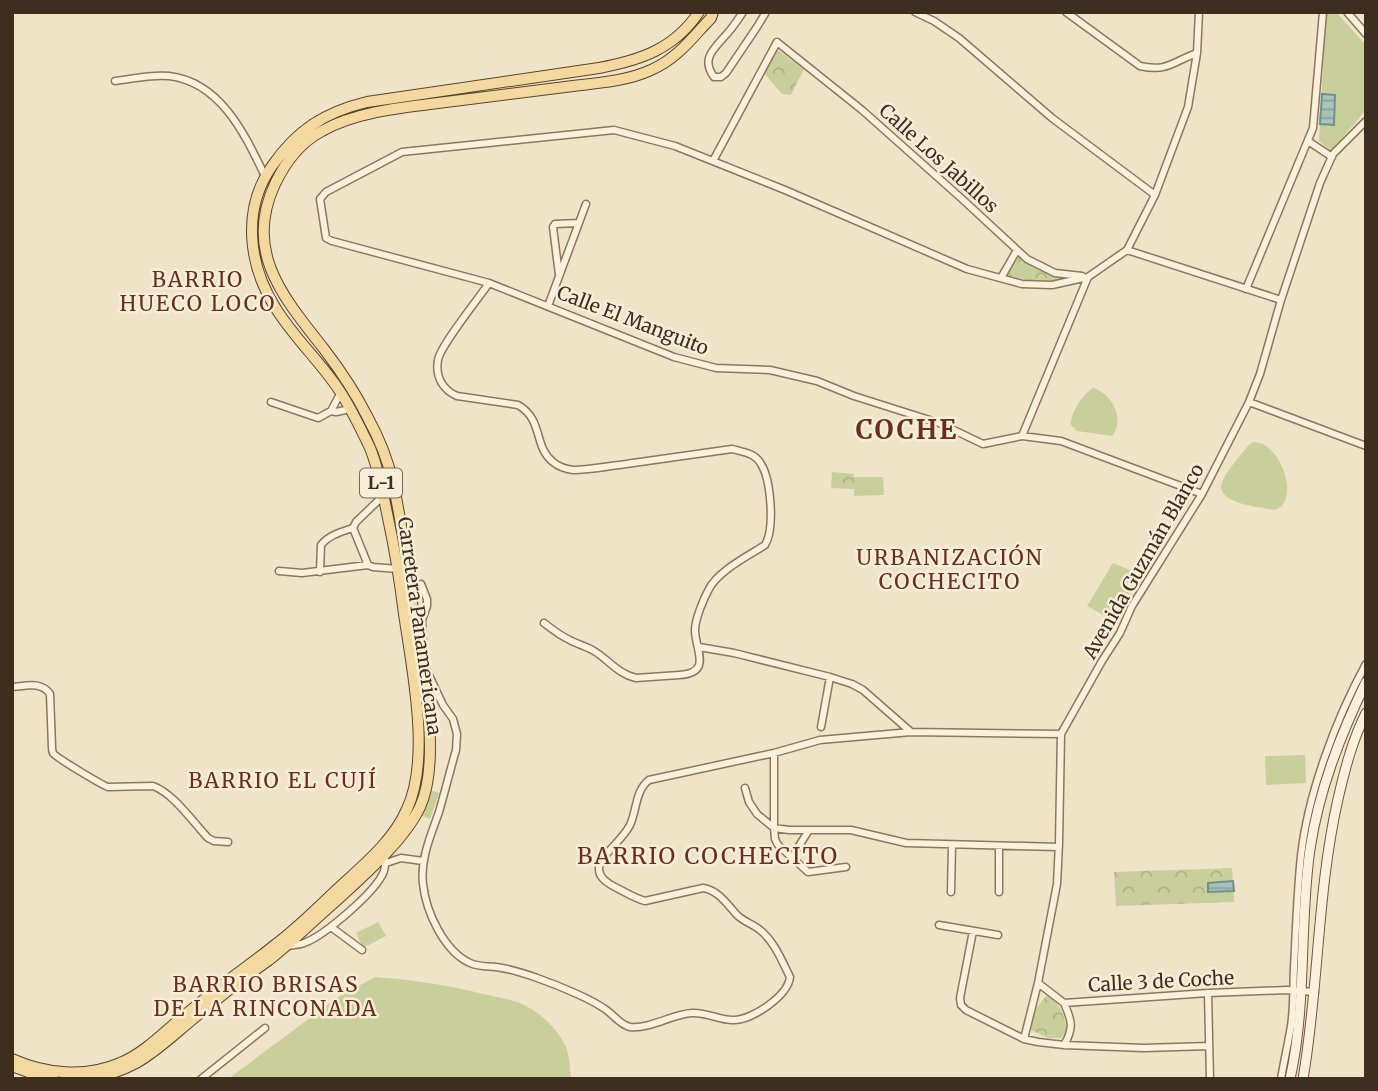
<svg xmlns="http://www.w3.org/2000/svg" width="1378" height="1091" font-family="Merriweather,serif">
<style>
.green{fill:#c9cf9b}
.park{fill:url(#park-crowns)}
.water{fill:url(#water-rules);stroke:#6f938a;stroke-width:2}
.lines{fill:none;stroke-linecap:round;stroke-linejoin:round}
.minor-casing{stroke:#8d765c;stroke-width:9}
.secondary-casing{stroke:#6f573f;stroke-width:11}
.primary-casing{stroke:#5b4430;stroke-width:12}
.minor{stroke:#faf1dc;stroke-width:6}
.secondary{stroke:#faf1dc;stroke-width:9}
.primary{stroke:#f3d9a0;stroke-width:10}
.labels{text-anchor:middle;stroke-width:5;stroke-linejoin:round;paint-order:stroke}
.shield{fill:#f7eed8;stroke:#756857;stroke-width:2}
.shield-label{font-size:18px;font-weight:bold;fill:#3d2e20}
.street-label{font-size:19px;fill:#3d2e20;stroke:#f7eed8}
.neighbourhood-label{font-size:21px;letter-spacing:2px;fill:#6b2e1e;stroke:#f7eed8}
.quarter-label{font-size:23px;letter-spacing:2px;fill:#6b2e1e;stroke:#f7eed8}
.district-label{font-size:26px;font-weight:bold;letter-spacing:2px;fill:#6b2e1e;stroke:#f7eed8}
</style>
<defs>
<pattern id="park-crowns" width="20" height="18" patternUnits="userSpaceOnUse" patternTransform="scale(1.75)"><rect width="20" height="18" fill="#c9cf9b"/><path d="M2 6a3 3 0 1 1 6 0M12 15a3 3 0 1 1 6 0" fill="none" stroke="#aeb285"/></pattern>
<pattern id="water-rules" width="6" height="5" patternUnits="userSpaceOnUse" patternTransform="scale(1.75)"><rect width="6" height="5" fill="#a9c4bc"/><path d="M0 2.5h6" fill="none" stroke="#8ba098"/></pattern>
</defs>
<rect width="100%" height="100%" fill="#f0e4c8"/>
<path class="green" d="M1326,12H1336L1366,45V110L1331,151L1319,141Z
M1093,388C1112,393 1126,420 1112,436L1077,431L1071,425C1070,413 1083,394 1093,388Z
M1253,442C1281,441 1302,503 1274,510C1260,507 1214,504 1222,482C1226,471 1240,456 1248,446Z
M854,477H883L884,495L854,496Z
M1113,563L1142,575L1114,621L1087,606Z
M1305,755L1306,783L1266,785L1265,756Z
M430,790L439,793L430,819L422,816Z
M378,922L386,936L363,948L356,933Z
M375,977C407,979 440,984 471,991C486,995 500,997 514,1001C535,1007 557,1027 566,1047C570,1057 570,1068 571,1079H228L338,997Z"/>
<path class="park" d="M778,50L804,69L791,95L782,94L764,73Z
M1017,253L1055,274L1084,277C1053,284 1035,286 1003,277Z
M832,472L854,474V489L831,488Z
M1232,868L1234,902L1116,906L1114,872Z
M1047,995C1060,1001 1065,1018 1067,1030L1061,1038H1048L1031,1030L1033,1012Z"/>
<path class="water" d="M1322,94L1335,95L1334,125L1320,124Z
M1233,881L1234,891L1208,892V883Z"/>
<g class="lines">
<defs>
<path id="minor" d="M743,12C737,21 732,29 725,36C713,50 701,59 714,77H721L726,73L757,27L766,12
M915,12L934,21L959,38L1052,118L1155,195
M1066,12L1140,66C1168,72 1172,62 1197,53
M1199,12L1197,53L1188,107L1155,195L1127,250L1088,277L1052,285L1022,284L967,269L785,190L675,146L614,130L402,152L326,192L320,199L326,238L332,241L489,283L674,357L716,368L770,370L817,381L854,396L939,423L983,444L1022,436L1061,441L1202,494
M1347,12L1366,34
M115,81C132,79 152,74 169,76C221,82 245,135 265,176
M1308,141L1332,157
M713,161L777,42L862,110L961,198L1027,259L1055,273L1082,276
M1127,250L1281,300
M559,275L553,227L555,224L579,223
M1001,278L1017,250
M489,283C479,298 440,346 438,360C435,377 443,390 457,396L518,405C544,420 533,446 553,462C559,467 565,469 573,470C590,470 609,466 626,464C662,459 697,454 732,449C743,452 755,453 761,464C771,480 775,529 765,545C748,556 718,571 709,589C704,598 695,619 695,630C695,650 713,673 679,675L636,678C618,674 609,660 594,651C586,646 576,644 568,639C559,635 552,629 544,623
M1246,289L1313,128L1323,12
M548,306L586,204
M271,402L318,418L331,411L341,392
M1249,402L1366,446
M331,411L336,412L350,409
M1022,436L1088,277
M368,565L353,528L356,522L384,495
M279,571L302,573L368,565L373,567L398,569
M320,572L321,545C329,535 341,532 353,528
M421,584L427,599V606L422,620L423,647
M699,647L734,653L830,677L852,684L863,690L911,732
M427,671L443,705L453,719L457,734L456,750C450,771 445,791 439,812C431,835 420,859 423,884C426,912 444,951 470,963C479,967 487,966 496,967C519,970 555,984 577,994C586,998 596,1003 605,1009C614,1015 620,1025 630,1027C651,1029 672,1014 692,1013C707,1012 721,1021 734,1020C752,1020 788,996 790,977C782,961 774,941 760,930C753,924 744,922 737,915C727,904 718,890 703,888L645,901C634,898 625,892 615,887C576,868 619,848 630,825C637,810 635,791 649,780L774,753L820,740L911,732L1061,734
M12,687C26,686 41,681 50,694L52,747C52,749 52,751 53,753C55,757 102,785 108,787L153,786C173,793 193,822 208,838L214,841L228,842
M821,727L830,677
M774,753V828L775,839L778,845L808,872L846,867
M745,788L749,802L757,814L774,828L789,830H851L906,843L1059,847
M792,857L809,830
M386,863L401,858L423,861
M951,892L952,845
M999,892V846
M939,925L998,935
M331,927L362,950
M973,931L960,998L961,1005L966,1010L1024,1039L1038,1042L1064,1045L1144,1048L1209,1046
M287,946C292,945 299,945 304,943C324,936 377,891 384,871C386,865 385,861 384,855
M1038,983L1064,1003L1208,993L1287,990L1315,992
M1208,993L1210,1079
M1024,1039L1038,983L1057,884L1059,843L1061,734L1102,661L1120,633L1132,606L1202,494L1249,402L1260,374L1281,300L1320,183L1333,154L1366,121
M1064,1045C1074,1028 1072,1021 1064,1003
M201,1079L265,1028
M1281,1079C1284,1061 1288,1044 1291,1026C1294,1007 1293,987 1294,968C1296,930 1297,893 1301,856C1308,793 1336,719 1366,664"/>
<path id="secondary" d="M1290,1079C1307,1004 1299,925 1310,849C1319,790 1340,736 1366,682
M1303,1079C1319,986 1317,891 1338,799C1345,769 1352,741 1366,713"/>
<path id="primary" d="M12,1059C46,1074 85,1078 120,1063C140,1055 157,1039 173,1025C184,1015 197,1006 208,996C230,978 254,962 276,944C300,926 322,903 344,883C368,861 394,839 407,809C431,758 412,669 404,614C400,582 395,550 388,518C383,494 379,470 370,448C361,429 351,408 339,390C320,361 293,337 275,307C248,264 242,209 272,166C297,130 325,112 367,102L599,68C641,60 674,49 699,12
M12,1066L34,1074L53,1079
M83,1079C139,1073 159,1046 199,1014C222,995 245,977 269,960C292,942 313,921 335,902C362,877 404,841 420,807C442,759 422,669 414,617C408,573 403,527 393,483C388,460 378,436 367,416C355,392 340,370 324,349C284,298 243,252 275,184C285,163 301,142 322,131C357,111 407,107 446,102C488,97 531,91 573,86C599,83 627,81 651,70C677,59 692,38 711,18L713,12"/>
</defs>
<use href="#minor" class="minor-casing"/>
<use href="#secondary" class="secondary-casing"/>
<use href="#primary" class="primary-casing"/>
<use href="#minor" class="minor"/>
<use href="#secondary" class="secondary"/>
<use href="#primary" class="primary"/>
</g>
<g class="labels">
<rect class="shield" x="360" y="468.5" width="42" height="29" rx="5"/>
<g class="shield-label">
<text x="381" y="489">L-1</text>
</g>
<g class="street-label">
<text transform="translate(939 158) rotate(42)" y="7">Calle Los Jabillos</text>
<text transform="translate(633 320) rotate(21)" y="7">Calle El Manguito</text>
<text transform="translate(1143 561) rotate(-60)" y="7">Avenida Guzmán Blanco</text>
<text transform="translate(420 626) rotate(82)" y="7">Carretera Panamericana</text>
<text transform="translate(1161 981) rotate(-3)" y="7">Calle 3 de Coche</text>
</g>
<g class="neighbourhood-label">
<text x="198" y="287">BARRIO<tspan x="198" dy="24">HUECO LOCO</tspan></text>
<text x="950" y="565">URBANIZACIÓN<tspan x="950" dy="24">COCHECITO</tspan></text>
<text x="283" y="788">BARRIO EL CUJÍ</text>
<text x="266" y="992">BARRIO BRISAS<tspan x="266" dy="24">DE LA RINCONADA</tspan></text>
</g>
<g class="quarter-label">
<text x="708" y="864">BARRIO COCHECITO</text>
</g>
<g class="district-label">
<text x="907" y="439">COCHE</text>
</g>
</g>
<rect width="1378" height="1091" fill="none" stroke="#3d2e20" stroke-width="28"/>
</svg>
